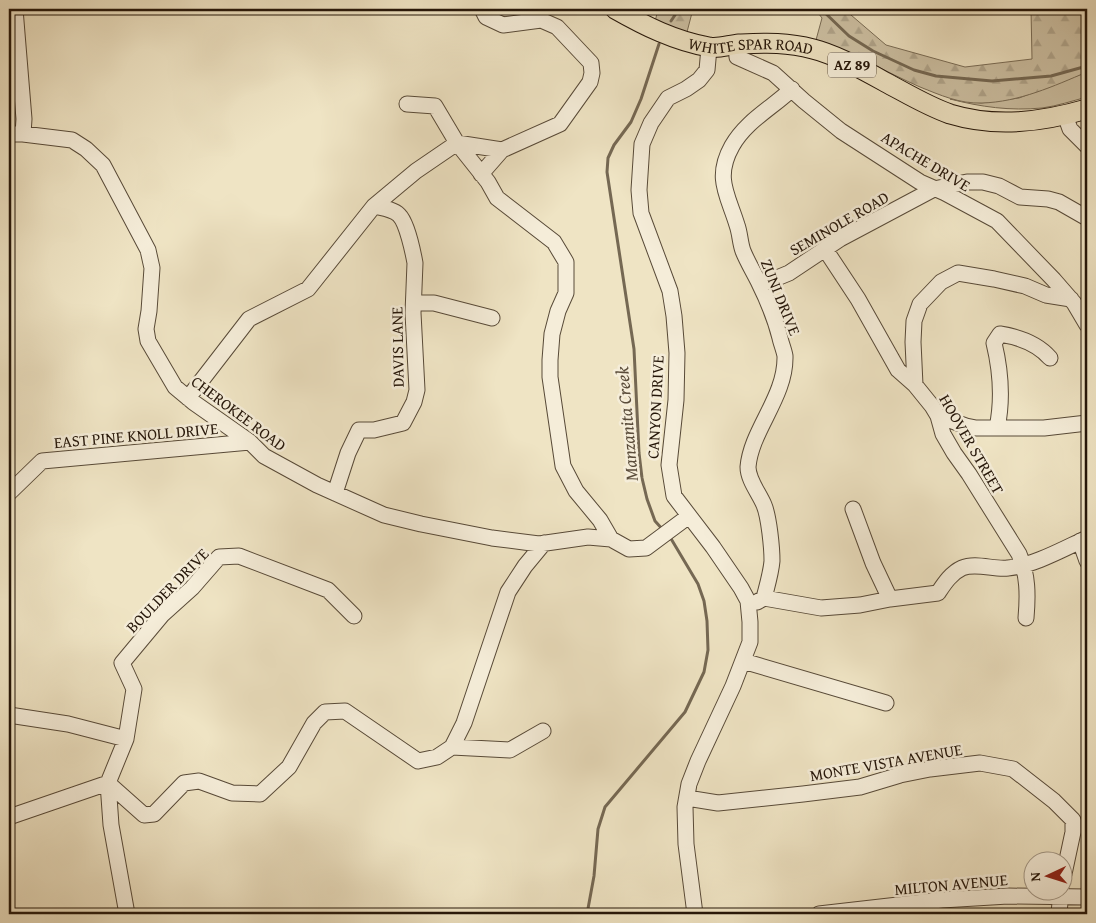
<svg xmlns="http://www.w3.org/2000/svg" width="1096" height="923" font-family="'Gentium Book Plus',serif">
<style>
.green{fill:#cdc1a4;stroke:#796c56}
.forest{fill:url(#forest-firs);stroke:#796c56}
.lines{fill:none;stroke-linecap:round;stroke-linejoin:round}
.stream{stroke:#756853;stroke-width:3}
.minor-casing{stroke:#584a38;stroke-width:17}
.major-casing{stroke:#251609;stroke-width:21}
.minor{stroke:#f5edd9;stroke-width:15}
.major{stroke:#efe4c4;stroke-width:19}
.labels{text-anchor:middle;stroke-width:5;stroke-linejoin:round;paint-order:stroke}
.shield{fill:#f5edd9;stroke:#635647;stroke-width:1}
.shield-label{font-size:15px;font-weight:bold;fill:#251609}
.street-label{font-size:16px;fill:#251609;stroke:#f5edd9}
.water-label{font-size:18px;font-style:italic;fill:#5a4c3a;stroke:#f5edd9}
</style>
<defs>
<pattern id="forest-firs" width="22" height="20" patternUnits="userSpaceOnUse" patternTransform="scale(1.25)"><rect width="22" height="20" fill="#cdc1a4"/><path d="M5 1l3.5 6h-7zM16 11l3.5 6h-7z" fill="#b0a58c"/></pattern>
</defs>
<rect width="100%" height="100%" fill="#efe4c4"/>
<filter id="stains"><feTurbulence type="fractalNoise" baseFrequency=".004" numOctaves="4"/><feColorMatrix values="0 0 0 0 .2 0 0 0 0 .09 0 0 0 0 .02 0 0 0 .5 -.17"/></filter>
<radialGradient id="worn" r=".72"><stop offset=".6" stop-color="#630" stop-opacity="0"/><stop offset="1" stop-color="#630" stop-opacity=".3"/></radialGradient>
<path class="green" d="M1087,72V97C1072,101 1057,106 1042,108C1010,111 981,107 950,99L981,103L1019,98Z"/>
<path class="forest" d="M658,9H693L687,32L655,22Z
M815,9H844L886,45L965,67L1032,59L1031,9H1087V72C1054,86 1019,102 982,103C960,104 940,95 920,87C886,72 852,52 816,40L822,18Z"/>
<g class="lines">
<path class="stream" d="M821,9L849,36L873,51L914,70L936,76L992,81L1051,76L1087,66
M671,21L679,9
M659,44L641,99L631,122L614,145L608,158L607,172L634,349L639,453L642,478L647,499L655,521L664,531
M587,914L594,876L598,829L605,807L685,712L704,672L708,650L707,621L704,601L698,584L670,537"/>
<defs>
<path id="minor" d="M15,9L24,119L23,134
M736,45L737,57L773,73L804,101L841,131L920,182L945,193L997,221L1054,280L1074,303L1087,325
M407,104L435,106L457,143L488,182L497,198L554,242L566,262V293L558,311L552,334L550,360V377L563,466L576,491L600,520L611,539
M1065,115L1070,129L1087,146
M9,134H23L72,140L86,149L103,165L148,250L152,268L149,311L146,329L148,341L175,387L193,402L250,442L264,456L317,485L384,515L421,524L492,538L539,544L588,537L611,539L629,549L646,548L689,516
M457,143L502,150L560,124L590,82L592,73L591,63L557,27L541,20L503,25L486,17L482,9
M481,174L502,150
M825,249L858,299L898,370L915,385L932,406L938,416L943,434L954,453L969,474L1019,554C1028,575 1028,595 1026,618
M760,285L789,273L840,239L934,189L967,182H983L999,186L1020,197L1048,199L1059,202L1087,218
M414,303H434L492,318
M915,385L913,342L914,321L920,304L941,282L958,273L994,279L1025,286L1046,295L1071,299
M188,398L249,319L308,289L374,206L416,171L457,143
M938,416L966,426L976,428H1044L1087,423
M997,428C1003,399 1001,372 994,343L1000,334C1019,337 1037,343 1050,358
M9,493L42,461L250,442
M335,493L348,453L359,430H374L403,423L414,402L417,390L413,313L415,263C413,252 407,223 399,215C393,209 382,208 374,206
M853,509L873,563L890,599
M1080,541L1087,561
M764,598C767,586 771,573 772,561C772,548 769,517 764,505C759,493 748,480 748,467C751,430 786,397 785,356C784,350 781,343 780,338C775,318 767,299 758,281C753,271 747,261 743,251C740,243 740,233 737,225C728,195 714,178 732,146C746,121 772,108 792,89
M757,602L764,598L821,608L860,605L890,599L938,593C944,584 951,573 962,568C976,562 994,570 1008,568C1033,566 1065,548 1087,538
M743,661L886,703
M9,715L68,724L126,739
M452,747L510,750L543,731
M108,783L144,815L154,814L184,783L199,781L232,793L260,794L289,767L314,723L325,712L345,711L418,761L437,757L452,747L464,723L508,592L525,566L544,543
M687,798L718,803L803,794L860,787L900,775L930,769L980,763L1013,769L1054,801L1073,820V832L1064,874
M9,817L108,783
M127,914L111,825L108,783L126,739L134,689L122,663L162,615L192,588L219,557L239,556L328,590L354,616
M695,914L686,844L685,807L689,784L698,761L733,686L750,642V622L748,601L741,588L713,547L674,496L669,465L676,400L677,353L674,316L670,291L641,213L639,190L642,144L651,123L668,98L686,89L699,80L707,70L709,48
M819,914L942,900L1008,896L1087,897
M1059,914L1061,890"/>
<g id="major">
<path id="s1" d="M615,9C645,26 675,41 709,47C717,49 729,45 739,44C766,43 787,42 813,49C837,55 864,70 885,82C906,93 927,106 950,114C996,128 1042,122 1087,109"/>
</g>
</defs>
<use href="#minor" class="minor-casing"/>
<use href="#major" class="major-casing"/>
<use href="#minor" class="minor"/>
<use href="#major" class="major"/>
</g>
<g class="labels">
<rect class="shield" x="828" y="52.5" width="48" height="25" rx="4"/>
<g class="shield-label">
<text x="852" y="70">AZ 89</text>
</g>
<g class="street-label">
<text dy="6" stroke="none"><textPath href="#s1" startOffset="144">WHITE SPAR ROAD</textPath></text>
<text transform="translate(926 161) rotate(31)" y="6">APACHE DRIVE</text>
<text transform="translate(839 223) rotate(-30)" y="6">SEMINOLE ROAD</text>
<text transform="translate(781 297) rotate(68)" y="6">ZUNI DRIVE</text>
<text transform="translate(397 347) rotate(-91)" y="6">DAVIS LANE</text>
<text transform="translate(655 407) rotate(-87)" y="6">CANYON DRIVE</text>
<text transform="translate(239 413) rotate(37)" y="6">CHEROKEE ROAD</text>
<text transform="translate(136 435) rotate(-5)" y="6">EAST PINE KNOLL DRIVE</text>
<text transform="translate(972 444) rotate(60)" y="6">HOOVER STREET</text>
<text transform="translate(167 590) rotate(-46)" y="6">BOULDER DRIVE</text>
<text transform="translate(886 762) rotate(-10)" y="6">MONTE VISTA AVENUE</text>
<text transform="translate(951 884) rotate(-5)" y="6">MILTON AVENUE</text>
</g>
<g class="water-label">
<text transform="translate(627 424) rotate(-95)" y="6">Manzanita Creek</text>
</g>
</g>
<rect width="1096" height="923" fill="none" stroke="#efe4c4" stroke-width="30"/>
<rect x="10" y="10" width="1076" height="903" fill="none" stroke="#251609" stroke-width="2.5"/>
<rect x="15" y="15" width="1066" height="893" fill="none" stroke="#251609"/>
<g transform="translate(1048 876) rotate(266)"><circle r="24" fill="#f5edd9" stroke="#a29786"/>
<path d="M0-4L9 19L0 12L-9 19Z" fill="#8f2418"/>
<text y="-8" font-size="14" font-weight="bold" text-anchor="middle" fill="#251609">N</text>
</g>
<rect width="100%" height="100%" filter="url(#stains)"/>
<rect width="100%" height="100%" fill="url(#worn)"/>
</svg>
